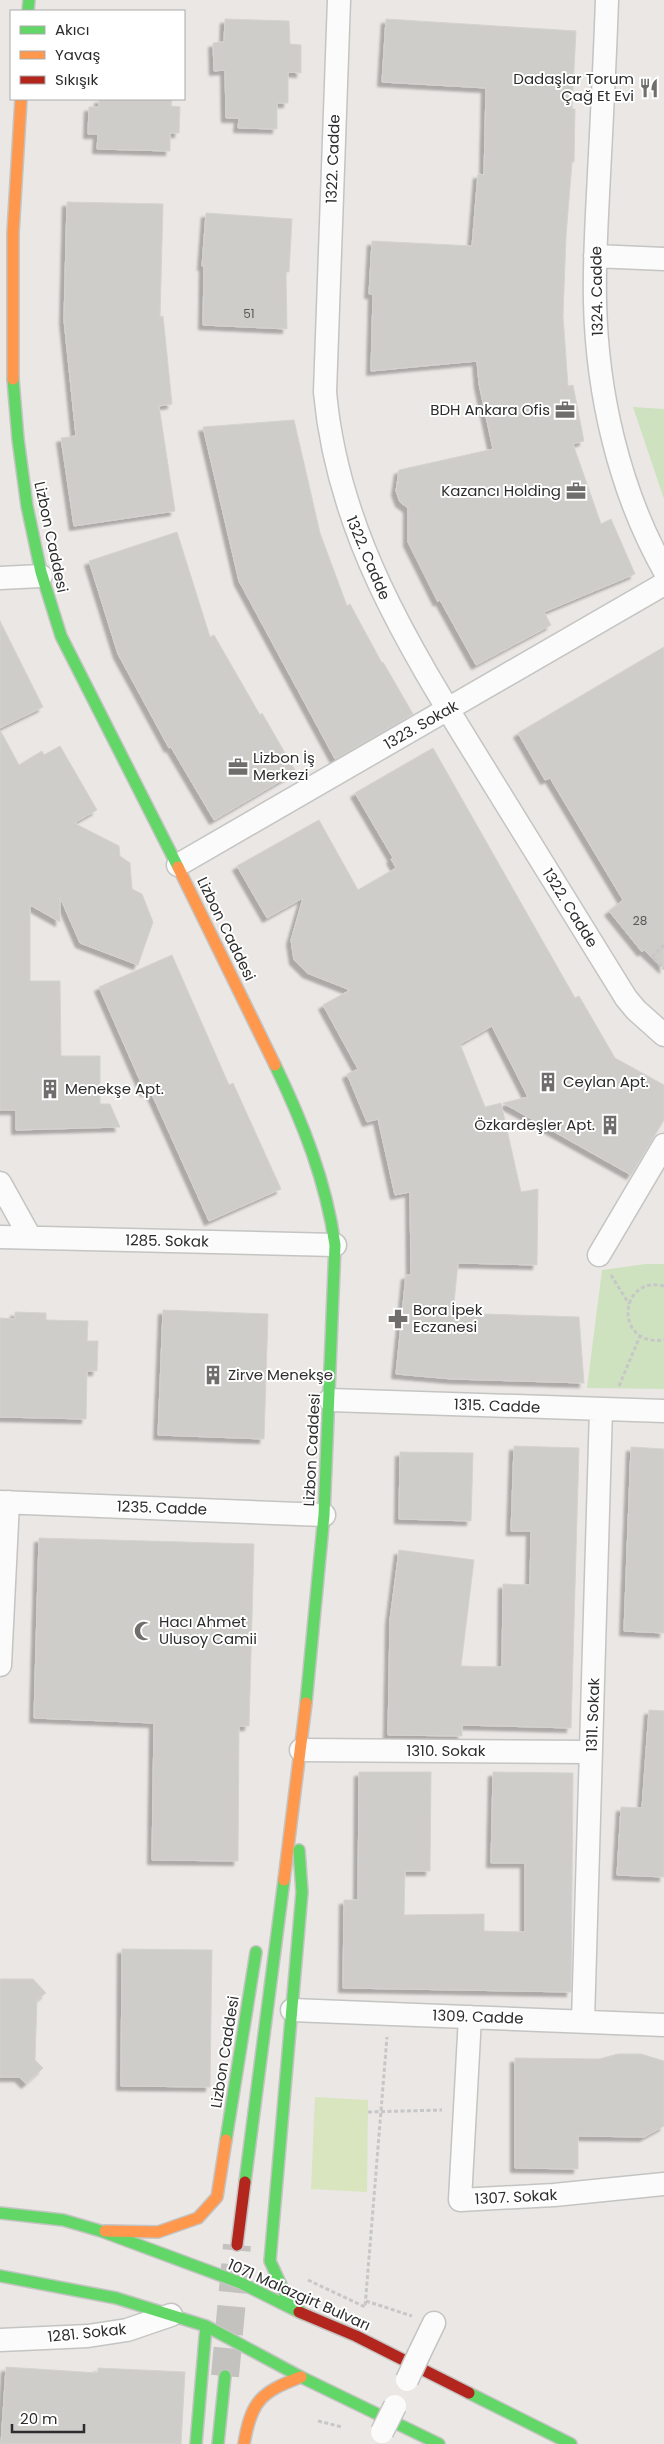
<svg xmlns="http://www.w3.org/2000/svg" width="664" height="2444" font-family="Poppins,sans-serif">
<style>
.green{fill:#cfe2c0}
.pitch{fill:#d8e5bf}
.building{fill:#cfcdca;stroke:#d5d3d0;filter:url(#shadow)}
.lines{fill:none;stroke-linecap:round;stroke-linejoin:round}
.secondary-tunnel{stroke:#c4c2bf;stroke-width:28;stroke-dasharray:28 14;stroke-linecap:butt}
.street-casing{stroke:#c4c4c3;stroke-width:25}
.fast-casing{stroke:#c4c4c3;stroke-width:14}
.slow-casing{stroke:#c4c4c3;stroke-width:14}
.jam-casing{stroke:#c4c4c3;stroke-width:14}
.path{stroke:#c7c7c7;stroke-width:3;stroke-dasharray:4 2.5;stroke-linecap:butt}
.street{stroke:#fcfbfb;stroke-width:22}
.fast{stroke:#63d668;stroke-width:11}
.slow{stroke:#ff974d;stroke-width:11}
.jam{stroke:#b3261e;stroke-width:11}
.street-bridge-casing{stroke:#c4c4c3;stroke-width:25;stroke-linecap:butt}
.street-bridge{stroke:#fcfbfb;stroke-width:22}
.labels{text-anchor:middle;stroke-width:4;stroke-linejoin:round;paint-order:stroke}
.number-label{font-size:12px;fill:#575756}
.poi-label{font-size:15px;fill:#2d2d2d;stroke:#fff;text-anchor:start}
.street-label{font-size:15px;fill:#2d2d2d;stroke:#fff}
</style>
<defs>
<filter id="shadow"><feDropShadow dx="-4.5" dy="4.5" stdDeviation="1" flood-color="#0004"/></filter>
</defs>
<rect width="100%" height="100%" fill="#eae7e4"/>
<path class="green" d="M633,407L664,409V499Z
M646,1264H664V1389L587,1388L602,1270Z"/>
<path class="pitch" d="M315,2097L368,2100L367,2192L311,2189Z"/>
<path class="building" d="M225,19L289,21L290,44L301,45V73L288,72V103H277V129L238,128L239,118H226L225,70L214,71L213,43L224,42Z
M386,19L576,31L572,109H575L574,162H572L566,236L563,316L568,386L573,385L584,441L573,444L601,524L611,519L635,574L544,612L551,625L476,665L440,600L438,602L408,542V508L400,502L396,491L399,470L493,449L479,384L477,361L371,371L373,294H369L372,241L472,246L478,174L484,175L486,88L382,82Z
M99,99H172L171,106L180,107L179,133H170V151L97,149L98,134H88L89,107H99Z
M67,202L163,204L160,317L163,316L172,404L159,406L175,511L74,526L61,438L76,436L64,320Z
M206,213L292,219L289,272H286L287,329L203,325L204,266H202Z
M294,420L320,533L347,606L350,604L382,663L383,662L413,714L335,759L239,581L203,427Z
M177,532L210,637L214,635L260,715L262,713L296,772L214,820L171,747L169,748L118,654L89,561Z
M0,621L43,707L0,728Z
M664,647V969L644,950L642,952L609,911L623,900L550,778L545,780L518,733Z
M0,730L19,765L42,751L44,755L60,746L97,810L74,823L119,846L120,856L130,863L132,889L142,894L153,922L138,965L80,943L60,897V922L30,905V981H60L61,1056H100V1104H110L120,1127L16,1130V1110H0Z
M433,748L575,998L579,996L615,1058L664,1085V1120L631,1175L503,1103L528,1097L492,1026L460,1044L485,1107L501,1103L521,1192L538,1189L537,1265L458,1263L453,1313L579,1317L584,1383L452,1379L396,1374L406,1275H411L410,1192L395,1195L378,1119L367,1122L347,1074L358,1069L323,1005L350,990L307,973L294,960L291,940L303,898L267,918L237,866L319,820L358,890L396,868L391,859L393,858L355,793Z
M172,955L229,1085L233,1083L281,1189L209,1221L150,1090L145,1092L99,987Z
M163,1310L268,1314L264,1439L158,1435Z
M15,1312L46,1313V1320L88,1321L87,1341H98L97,1371H87L86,1419L0,1417V1318L15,1319Z
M514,1446L579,1448L571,1728L462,1725V1736L388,1735L390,1620L399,1550L474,1560L461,1666L502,1667L503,1584L530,1585L531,1531H511Z
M631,1447L664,1449V1633L624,1631Z
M400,1452L473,1453L471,1521L399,1519Z
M39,1538L254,1544L249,1726H239L238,1861L152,1860L154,1723L34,1718Z
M649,1710L664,1711V1877L617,1875L621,1807L642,1808Z
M359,1772H431L430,1871H405L404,1915L484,1914V1931L525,1932V1863H491L493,1772L573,1773L571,1992L343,1988L344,1900H358Z
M122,1949L212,1950L210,2087L121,2086Z
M0,1979H33L46,1993L37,2000L35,2060L43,2068L26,2084L19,2077H0Z
M618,2054H641L664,2061V2126L644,2137L578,2136V2169L515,2168V2058L599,2059Z
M6,2367L98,2373V2368L185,2372L181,2444H1Z"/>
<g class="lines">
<path class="secondary-tunnel" d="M225,2376L237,2245"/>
<defs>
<path id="street" d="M339,0L325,392C338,537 413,653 487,773C533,848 580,923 626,998L636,1010L664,1035
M607,0C605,58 602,116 599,174C597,216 594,259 595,302C597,393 619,490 664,570
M595,256L664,259
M0,578L41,576
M178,865L664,584
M0,1183L30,1237
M0,1237L335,1245
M599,1255L664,1145
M330,1400L664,1411
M0,1502L324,1515
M0,1665L8,1502
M301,1750L591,1752
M292,2010L664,2025
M470,2017L460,2200L554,2195L664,2184
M583,2021L601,1409
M0,2340L88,2336L127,2330L171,2315
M419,2354L434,2323"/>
<path id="fast" d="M28,11L29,0
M13,379L18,439L27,506L41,572L61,636L178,867
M275,1065C303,1123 326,1181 335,1245L324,1515L306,1703
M299,1850L302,1892L270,2261L286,2296L303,2314
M226,2140L256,1952
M245,2182L284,1880
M0,2213L63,2220L101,2231L241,2283L299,2312
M0,2276L116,2298L206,2326L301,2377L439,2444
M469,2393L571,2444
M196,2444L206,2326
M218,2444L225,2376"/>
<path id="slow" d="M13,379V233L21,99
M178,867L275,1065
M284,1880L306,1703
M105,2231L158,2232L198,2218L217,2197L226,2140
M244,2444C251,2401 261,2392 301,2377"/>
<path id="jam" d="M237,2245L245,2182
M299,2312L356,2336L469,2393"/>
</defs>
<use href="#street" class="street-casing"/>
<use href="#fast" class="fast-casing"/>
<use href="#slow" class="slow-casing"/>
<use href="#jam" class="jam-casing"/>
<path class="path" d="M664,945L652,957L664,969
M611,1275L629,1304
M664,1286C618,1275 614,1347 664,1340
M619,1386L640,1336
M368,2112L442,2110
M308,2280L365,2307L387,2037
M366,2301L412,2316
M318,2421L342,2427"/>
<use href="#street" class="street"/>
<use href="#fast" class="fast"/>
<use href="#slow" class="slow"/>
<use href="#jam" class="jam"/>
<defs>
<path id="street-bridge" d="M407,2380L419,2354
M382,2432L395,2406"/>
</defs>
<use href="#street-bridge" class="street-bridge-casing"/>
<use href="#street-bridge" class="street-bridge"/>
</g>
<defs>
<symbol id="restaurant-bare" viewBox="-9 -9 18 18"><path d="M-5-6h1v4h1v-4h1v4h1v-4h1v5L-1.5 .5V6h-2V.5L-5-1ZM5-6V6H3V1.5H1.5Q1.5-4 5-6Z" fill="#6f6e6d" stroke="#fff" stroke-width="2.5" paint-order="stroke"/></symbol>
<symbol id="office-bare" viewBox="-9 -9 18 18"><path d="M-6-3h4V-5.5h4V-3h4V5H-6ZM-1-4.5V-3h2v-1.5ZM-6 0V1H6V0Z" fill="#6f6e6d" stroke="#fff" stroke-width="2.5" paint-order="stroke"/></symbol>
<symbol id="building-bare" viewBox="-9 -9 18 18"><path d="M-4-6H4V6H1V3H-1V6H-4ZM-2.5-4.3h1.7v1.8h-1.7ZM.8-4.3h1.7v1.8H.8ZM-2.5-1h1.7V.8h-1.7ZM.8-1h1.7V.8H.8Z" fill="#6f6e6d" stroke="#fff" stroke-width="2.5" paint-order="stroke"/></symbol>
<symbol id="pharmacy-bare" viewBox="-9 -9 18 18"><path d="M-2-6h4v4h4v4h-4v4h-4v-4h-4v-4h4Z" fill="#6f6e6d" stroke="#fff" stroke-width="2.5" paint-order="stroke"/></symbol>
<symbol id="mosque-bare" viewBox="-9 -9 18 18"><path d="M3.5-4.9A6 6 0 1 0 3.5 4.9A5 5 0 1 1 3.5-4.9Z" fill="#6f6e6d" stroke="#fff" stroke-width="2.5" paint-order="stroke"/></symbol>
</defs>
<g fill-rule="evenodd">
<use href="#restaurant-bare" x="635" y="74" width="28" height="28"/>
<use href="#office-bare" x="551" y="396" width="28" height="28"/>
<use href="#office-bare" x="562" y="477" width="28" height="28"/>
<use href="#office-bare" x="224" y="753" width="28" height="28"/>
<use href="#building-bare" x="534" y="1068" width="28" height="28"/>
<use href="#building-bare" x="36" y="1075" width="28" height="28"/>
<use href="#building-bare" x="596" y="1111" width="28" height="28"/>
<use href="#pharmacy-bare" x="384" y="1305" width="28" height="28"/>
<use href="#building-bare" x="199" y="1361" width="28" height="28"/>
<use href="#mosque-bare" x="130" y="1617" width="28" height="28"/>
</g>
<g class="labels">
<g class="number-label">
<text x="249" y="318">51</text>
<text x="640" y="925">28</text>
</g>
<g class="poi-label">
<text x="634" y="84" text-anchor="end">Dadaşlar Torum<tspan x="634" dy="17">Çağ Et Evi</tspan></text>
<text x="550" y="415" text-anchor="end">BDH Ankara Ofis</text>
<text x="561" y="496" text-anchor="end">Kazancı Holding</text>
<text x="253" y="763">Lizbon İş<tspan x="253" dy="17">Merkezi</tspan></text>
<text x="563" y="1087">Ceylan Apt.</text>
<text x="65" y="1094">Menekşe Apt.</text>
<text x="595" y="1130" text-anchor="end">Özkardeşler Apt.</text>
<text x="413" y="1315">Bora İpek<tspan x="413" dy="17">Eczanesi</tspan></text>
<text x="228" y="1380">Zirve Menekşe</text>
<text x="159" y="1627">Hacı Ahmet<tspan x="159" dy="17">Ulusoy Camii</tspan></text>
</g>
<g class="street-label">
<text transform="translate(333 159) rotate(-88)" y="5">1322. Cadde</text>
<text transform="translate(597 291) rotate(-91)" y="5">1324. Cadde</text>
<text transform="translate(51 537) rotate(78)" y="5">Lizbon Caddesi</text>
<text transform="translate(368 558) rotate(67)" y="5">1322. Cadde</text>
<text transform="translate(421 725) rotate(-30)" y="5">1323. Sokak</text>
<text transform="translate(570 908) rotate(58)" y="5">1322. Cadde</text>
<text transform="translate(226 929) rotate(64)" y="5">Lizbon Caddesi</text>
<text transform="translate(167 1241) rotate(1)" y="5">1285. Sokak</text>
<text transform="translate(497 1406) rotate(2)" y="5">1315. Cadde</text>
<text transform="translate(312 1450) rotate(-87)" y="5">Lizbon Caddesi</text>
<text transform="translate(162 1508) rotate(2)" y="5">1235. Cadde</text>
<text transform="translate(593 1715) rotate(-88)" y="5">1311. Sokak</text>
<text x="446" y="1756">1310. Sokak</text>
<text transform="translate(478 2017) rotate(2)" y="5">1309. Cadde</text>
<text transform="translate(225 2052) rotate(-81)" y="5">Lizbon Caddesi</text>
<text transform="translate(516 2197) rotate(-3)" y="5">1307. Sokak</text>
<text transform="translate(299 2295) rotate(24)" y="5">1071 Malazgirt Bulvarı</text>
<text transform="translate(87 2333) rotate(-6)" y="5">1281. Sokak</text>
</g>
</g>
<rect x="10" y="10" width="175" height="90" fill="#ffffff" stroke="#ababab"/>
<rect x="20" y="26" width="25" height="8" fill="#63d668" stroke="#ababab"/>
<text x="55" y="35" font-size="15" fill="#2d2d2d">Akıcı</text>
<rect x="20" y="51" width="25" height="8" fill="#ff974d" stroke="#ababab"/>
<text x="55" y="60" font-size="15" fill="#2d2d2d">Yavaş</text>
<rect x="20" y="76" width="25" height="8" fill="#b3261e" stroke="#ababab"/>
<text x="55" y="85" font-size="15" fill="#2d2d2d">Sıkışık</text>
<path d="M12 2424v8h72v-8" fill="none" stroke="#2d2d2d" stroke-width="2.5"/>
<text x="20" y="2424" font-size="15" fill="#2d2d2d" stroke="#ffffff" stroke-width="4" paint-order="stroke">20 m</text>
</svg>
